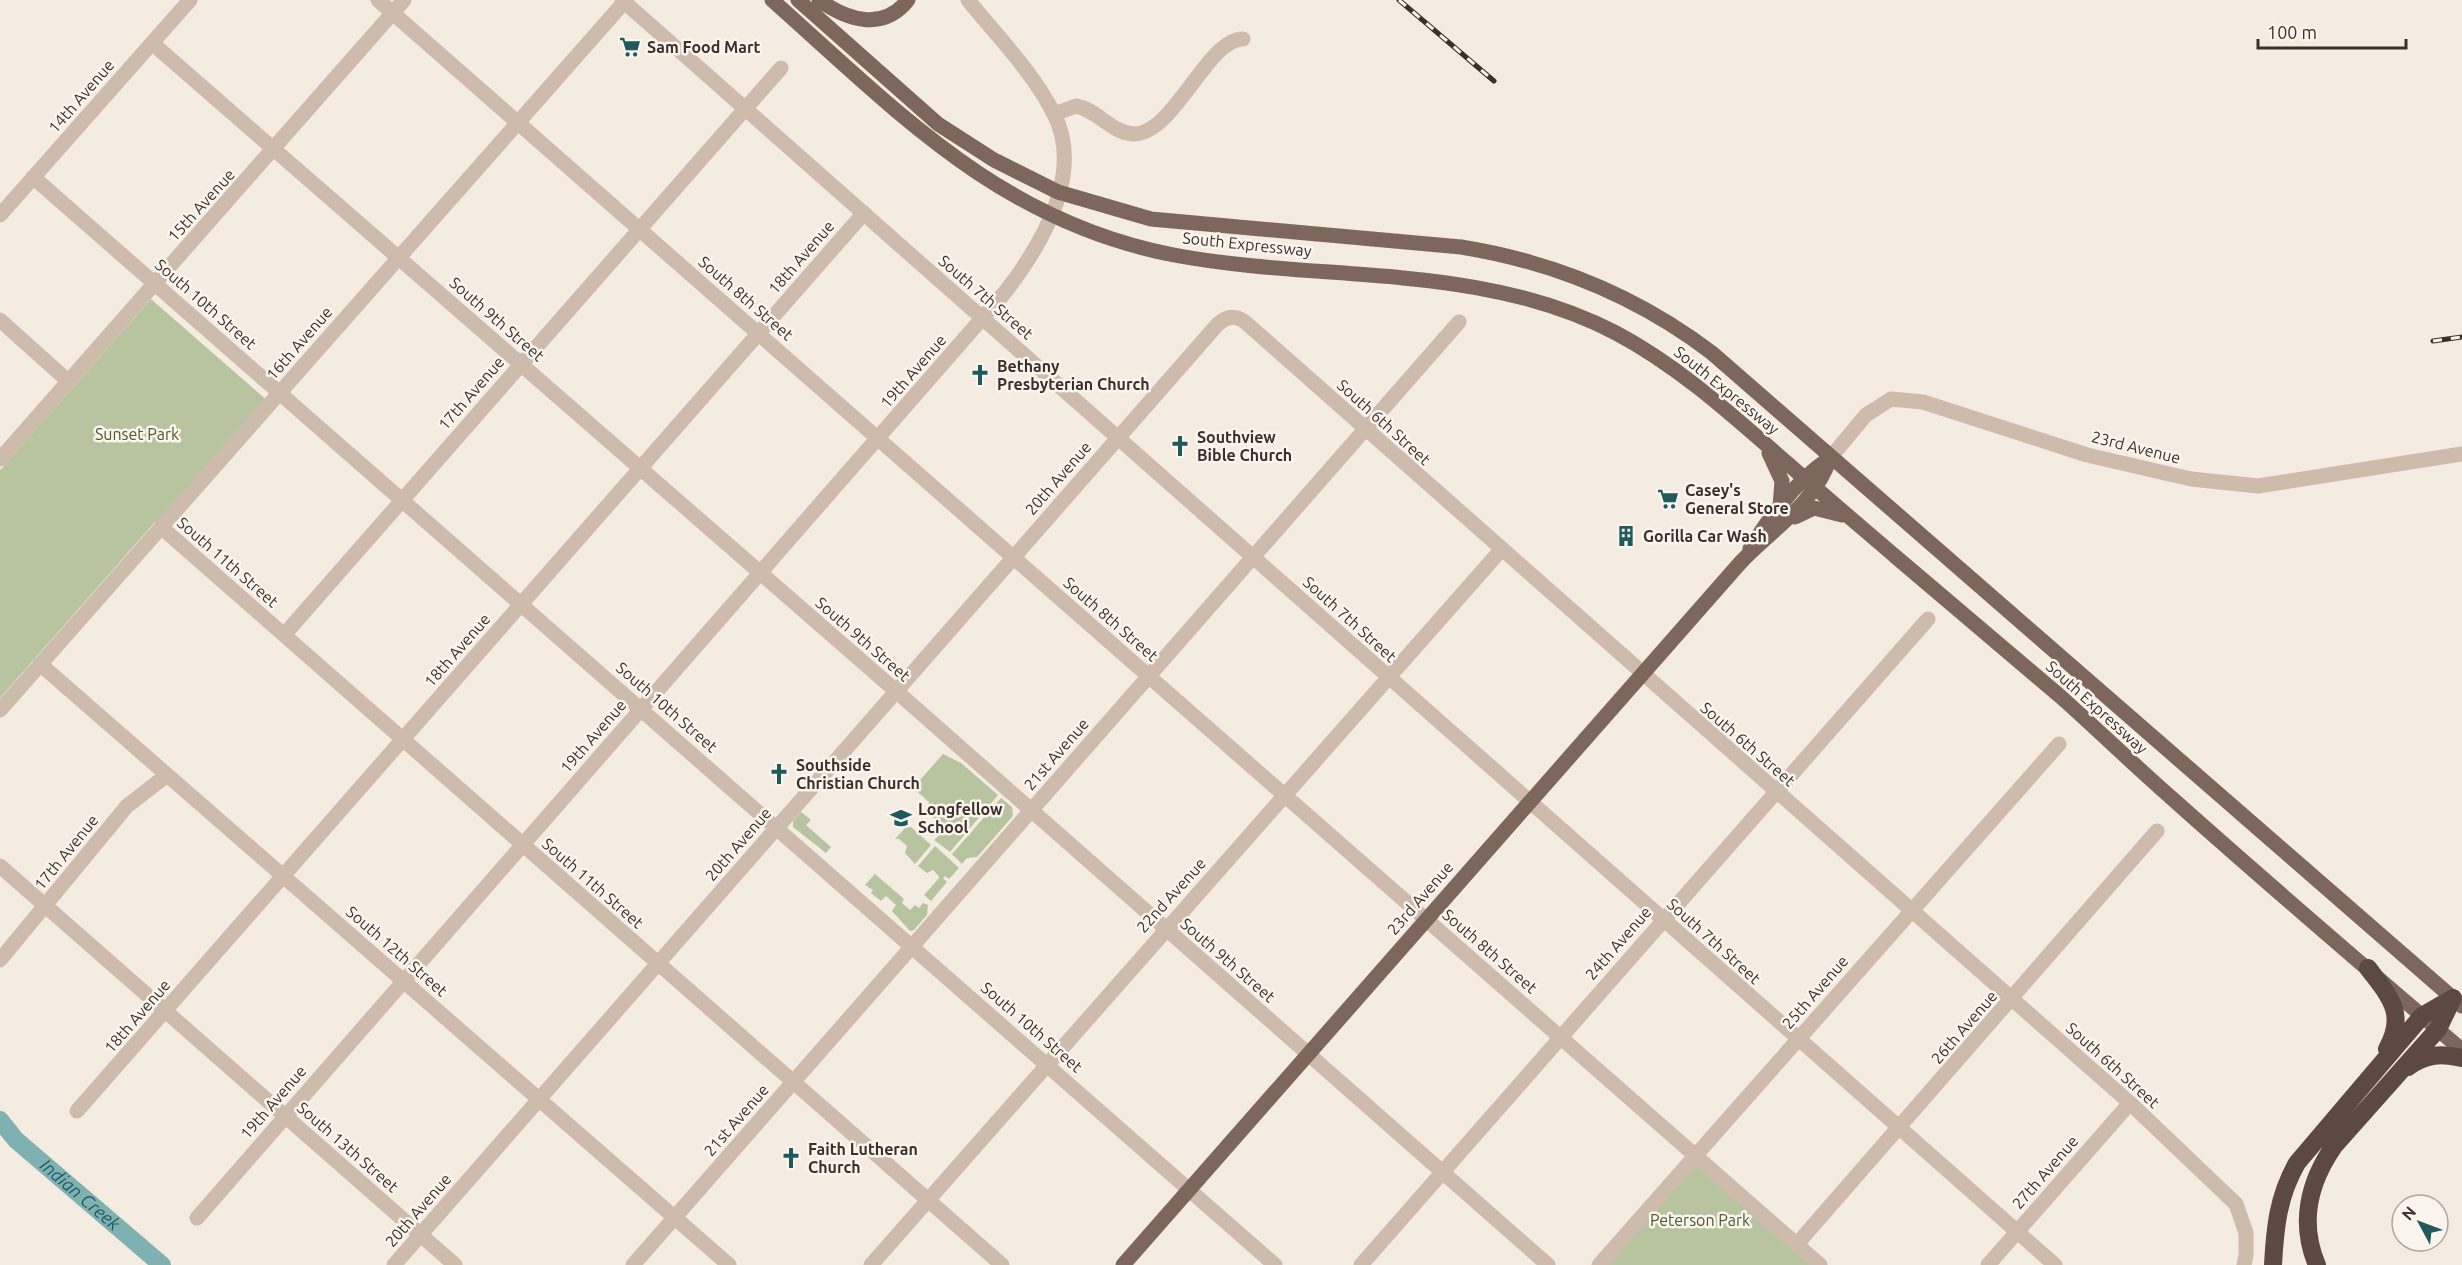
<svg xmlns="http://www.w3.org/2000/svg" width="2462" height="1265" font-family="Ubuntu,sans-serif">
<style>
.green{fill:#b8c4a0}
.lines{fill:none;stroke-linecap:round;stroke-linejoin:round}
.river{stroke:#7fb0b2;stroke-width:18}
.minor{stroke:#cdbbac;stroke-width:15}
.major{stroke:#7d675c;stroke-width:15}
.highway{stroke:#5c4a42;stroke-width:18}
.rail-casing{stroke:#3b302b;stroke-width:5}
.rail{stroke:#fbf5ee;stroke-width:3;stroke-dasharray:9;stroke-linecap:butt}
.labels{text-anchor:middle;stroke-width:5;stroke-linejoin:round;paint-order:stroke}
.poi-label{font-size:16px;font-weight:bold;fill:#3b302b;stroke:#fbf5ee;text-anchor:start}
.street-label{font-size:16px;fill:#3b302b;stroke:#fbf5ee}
.park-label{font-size:16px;fill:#4a5a2e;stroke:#fbf5ee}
.water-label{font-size:18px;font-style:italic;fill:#1f5a5e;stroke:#fbf5ee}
</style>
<rect width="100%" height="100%" fill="#f4ebe1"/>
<path class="green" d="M151,299L270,403L168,519L155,522L0,698V470Z
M943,754L961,763L998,795L950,852L934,840L944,831L942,826L926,811L929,802L913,788Z
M1001,798L1012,807L1013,816L977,857L967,858L962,864L952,854Z
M801,812L811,820L806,825L831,847L826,853L793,827V821Z
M911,827L931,845L915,864L905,853L907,846L899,839H895L905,828Z
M935,846L959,868L949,879L945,876L943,878L947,882L931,901L924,895L939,878L938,875L933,870L927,873L918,866Z
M875,874L904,899L902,903L910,910L915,905L919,908L923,903L928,905L927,915L914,930L910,931L892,911L896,905L886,896L881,901L871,893L873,890L865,885Z
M1695,1155L1820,1265H1599Z"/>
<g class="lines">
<path class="river" id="s1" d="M0,1120L16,1140L162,1265"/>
<path class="minor" d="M378,0L1820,1265
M622,0L2055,1265
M152,43L896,691L1548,1265
M1054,114L1076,106C1098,110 1111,133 1134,134C1174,134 1208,38 1243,39
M33,177L1275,1265
M0,215L190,0
M0,320L68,381
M1830,458L1866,415L1891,399L1923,402L2087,455L2191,479L2258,486L2462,454
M0,459L404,0
M161,527L1002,1265
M284,635L781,68
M40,664L729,1265
M0,710L626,0
M0,866L455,1265
M0,960L127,806L167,775
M77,1111L864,213
M197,1218L1006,291C1042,244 1084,173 1054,114C1033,72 997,36 968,0
M1797,1244L2157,831
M394,1265L1217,325C1226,317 1234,314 1245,322L2130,1103L2236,1204L2246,1233V1255L2244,1265
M633,1265L1459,322
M871,1265L1501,550
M1361,1265L1928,619
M1599,1265L2059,744
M1988,1265L2130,1103"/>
<path class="major" d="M772,0C898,112 1001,222 1174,255C1322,283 1478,261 1616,333C1680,367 1733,416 1787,463C1823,495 1860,526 1896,557C1951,604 2006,650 2061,697C2099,731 2136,767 2175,801C2269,885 2366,968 2462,1050
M798,0L938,124L994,160L1058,192L1151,219L1461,247C1554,262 1637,296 1712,353L2462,1006
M819,0C847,20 883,32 908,0
M1769,453L1782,481L1780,507
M1795,517L1814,508L1842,515
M1750,549C1770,516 1798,479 1830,458
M1123,1265L1740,563C1772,529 1815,504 1830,458"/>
<path class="highway" d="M2368,968C2389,996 2407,1013 2387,1049
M2408,1067C2425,1054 2442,1053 2462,1058
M2273,1265C2275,1228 2278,1196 2297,1163L2422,1016L2453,998
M2317,1265C2299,1223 2309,1182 2334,1146L2438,1029L2453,998"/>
<defs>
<path id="rail" d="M1399,0L1494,81
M2433,341L2462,337"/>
</defs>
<use href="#rail" class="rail-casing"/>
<use href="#rail" class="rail"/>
</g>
<defs>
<symbol id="supermarket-bare" viewBox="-9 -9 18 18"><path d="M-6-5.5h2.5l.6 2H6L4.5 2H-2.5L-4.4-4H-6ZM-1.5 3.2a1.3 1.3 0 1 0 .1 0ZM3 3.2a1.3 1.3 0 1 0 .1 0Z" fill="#1f5a5e" stroke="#fbf5ee" stroke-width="2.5" paint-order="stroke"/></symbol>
<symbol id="church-bare" viewBox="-9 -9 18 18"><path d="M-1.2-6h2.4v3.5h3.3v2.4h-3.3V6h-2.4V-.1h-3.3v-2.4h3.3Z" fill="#1f5a5e" stroke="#fbf5ee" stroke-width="2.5" paint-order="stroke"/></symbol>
<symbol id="building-bare" viewBox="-9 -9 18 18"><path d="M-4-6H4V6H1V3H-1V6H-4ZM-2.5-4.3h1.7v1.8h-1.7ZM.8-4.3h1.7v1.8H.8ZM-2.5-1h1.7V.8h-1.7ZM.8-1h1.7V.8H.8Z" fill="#1f5a5e" stroke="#fbf5ee" stroke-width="2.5" paint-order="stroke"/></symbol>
<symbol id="school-bare" viewBox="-9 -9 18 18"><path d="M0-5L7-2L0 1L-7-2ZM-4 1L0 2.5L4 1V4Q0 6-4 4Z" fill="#1f5a5e" stroke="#fbf5ee" stroke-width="2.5" paint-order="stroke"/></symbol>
</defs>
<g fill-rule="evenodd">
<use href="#supermarket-bare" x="615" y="32" width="30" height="30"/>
<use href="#church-bare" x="965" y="360" width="30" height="30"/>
<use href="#church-bare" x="1165" y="431" width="30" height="30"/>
<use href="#supermarket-bare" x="1653" y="484" width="30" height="30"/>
<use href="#building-bare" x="1611" y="521" width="30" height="30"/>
<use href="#church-bare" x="764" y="759" width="30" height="30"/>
<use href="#school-bare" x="886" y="803" width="30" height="30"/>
<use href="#church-bare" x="776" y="1143" width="30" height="30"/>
</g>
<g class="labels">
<g class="poi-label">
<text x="647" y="53">Sam Food Mart</text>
<text x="997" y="372">Bethany<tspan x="997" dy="18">Presbyterian Church</tspan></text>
<text x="1197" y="443">Southview<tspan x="1197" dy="18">Bible Church</tspan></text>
<text x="1685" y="496">Casey's<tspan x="1685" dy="18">General Store</tspan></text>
<text x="1643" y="542">Gorilla Car Wash</text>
<text x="796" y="771">Southside<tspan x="796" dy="18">Christian Church</tspan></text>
<text x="918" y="815">Longfellow<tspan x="918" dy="18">School</tspan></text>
<text x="808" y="1155">Faith Lutheran<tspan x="808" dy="18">Church</tspan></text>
</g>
<g class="street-label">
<text transform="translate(81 96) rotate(-49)" y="6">14th Avenue</text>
<text transform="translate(201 205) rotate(-48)" y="6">15th Avenue</text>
<text transform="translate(1247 244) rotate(6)" y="6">South Expressway</text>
<text transform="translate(801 257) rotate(-49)" y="6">18th Avenue</text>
<text transform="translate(986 297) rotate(41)" y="6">South 7th Street</text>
<text transform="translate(746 298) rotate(41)" y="6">South 8th Street</text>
<text transform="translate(206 304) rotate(41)" y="6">South 10th Street</text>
<text transform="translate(497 319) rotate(41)" y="6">South 9th Street</text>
<text transform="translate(299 343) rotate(-49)" y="6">16th Avenue</text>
<text transform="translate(913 371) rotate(-49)" y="6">19th Avenue</text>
<text transform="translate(1727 390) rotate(39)" y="6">South Expressway</text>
<text transform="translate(471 393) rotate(-49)" y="6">17th Avenue</text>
<text transform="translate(1384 422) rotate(42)" y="6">South 6th Street</text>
<text transform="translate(2136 447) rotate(14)" y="6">23rd Avenue</text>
<text transform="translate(1058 478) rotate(-49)" y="6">20th Avenue</text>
<text transform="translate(228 562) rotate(41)" y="6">South 11th Street</text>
<text transform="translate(1111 619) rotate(41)" y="6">South 8th Street</text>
<text transform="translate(1350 619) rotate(42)" y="6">South 7th Street</text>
<text transform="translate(863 639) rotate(41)" y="6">South 9th Street</text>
<text transform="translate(457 650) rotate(-49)" y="6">18th Avenue</text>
<text transform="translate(667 707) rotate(41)" y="6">South 10th Street</text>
<text transform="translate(2097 707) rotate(42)" y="6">South Expressway</text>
<text transform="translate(593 736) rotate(-49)" y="6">19th Avenue</text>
<text transform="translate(1748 744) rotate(41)" y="6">South 6th Street</text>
<text transform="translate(1056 754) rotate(-49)" y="6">21st Avenue</text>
<text transform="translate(738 844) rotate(-49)" y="6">20th Avenue</text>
<text transform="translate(66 852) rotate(-51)" y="6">17th Avenue</text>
<text transform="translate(593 883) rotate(41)" y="6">South 11th Street</text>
<text transform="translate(1171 895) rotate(-48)" y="6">22nd Avenue</text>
<text transform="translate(1420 898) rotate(-49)" y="6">23rd Avenue</text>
<text transform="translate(1714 941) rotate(42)" y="6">South 7th Street</text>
<text transform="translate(1618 943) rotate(-49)" y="6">24th Avenue</text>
<text transform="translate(397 951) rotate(41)" y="6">South 12th Street</text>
<text transform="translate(1490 951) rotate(41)" y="6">South 8th Street</text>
<text transform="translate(1228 960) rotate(41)" y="6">South 9th Street</text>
<text transform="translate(1815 992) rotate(-49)" y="6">25th Avenue</text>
<text transform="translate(137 1016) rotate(-49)" y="6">18th Avenue</text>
<text transform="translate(1032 1027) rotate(41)" y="6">South 10th Street</text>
<text transform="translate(1964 1027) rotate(-49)" y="6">26th Avenue</text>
<text transform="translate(2113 1065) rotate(42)" y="6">South 6th Street</text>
<text transform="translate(273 1102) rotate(-49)" y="6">19th Avenue</text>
<text transform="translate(736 1120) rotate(-49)" y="6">21st Avenue</text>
<text transform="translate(348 1147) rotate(41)" y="6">South 13th Street</text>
<text transform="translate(2045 1172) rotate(-49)" y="6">27th Avenue</text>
<text transform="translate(418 1210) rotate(-49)" y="6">20th Avenue</text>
</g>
<g class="park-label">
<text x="137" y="440">Sunset Park</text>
<text x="1700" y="1226">Peterson Park</text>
</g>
<g class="water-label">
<text dy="6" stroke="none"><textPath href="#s1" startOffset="110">Indian Creek</textPath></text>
</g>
</g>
<g transform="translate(2420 1223) rotate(311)"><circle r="28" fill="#fbf5ee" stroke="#aea6a0" stroke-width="1.5"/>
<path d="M0-4.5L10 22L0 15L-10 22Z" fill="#1f5a5e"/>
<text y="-9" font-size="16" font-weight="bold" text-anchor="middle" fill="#3b302b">N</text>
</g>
<path d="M2258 39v9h148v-9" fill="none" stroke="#3b302b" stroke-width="3"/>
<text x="2267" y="39" font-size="18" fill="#3b302b" stroke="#fbf5ee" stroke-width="4.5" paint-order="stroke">100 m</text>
</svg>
